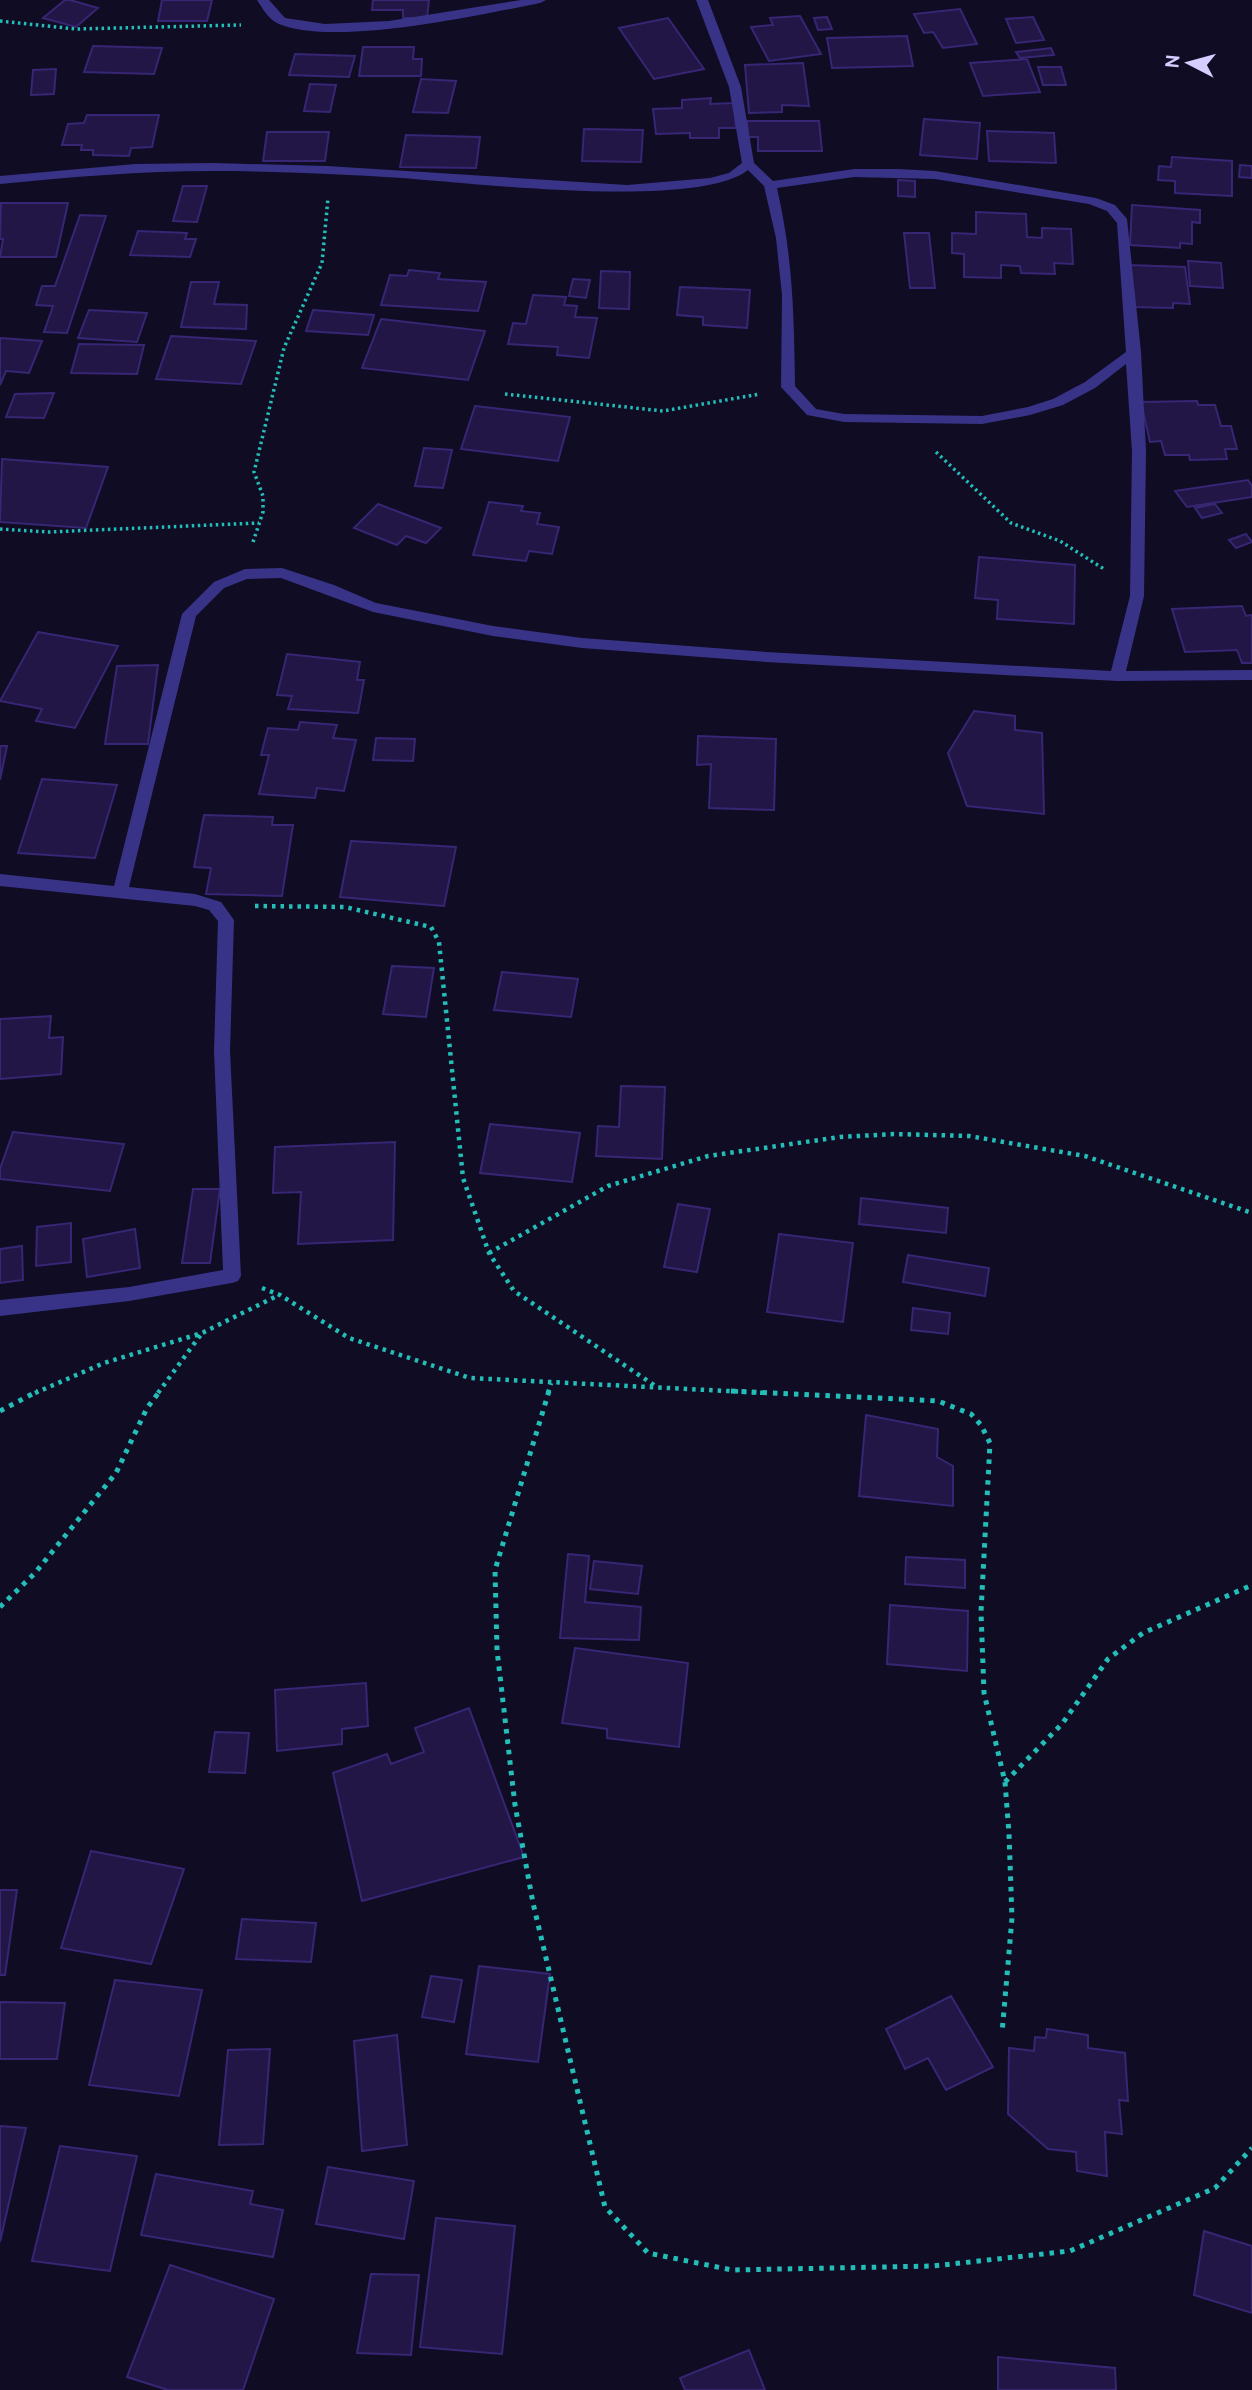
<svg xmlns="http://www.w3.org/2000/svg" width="1252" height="2390" font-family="Cabin,sans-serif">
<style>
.building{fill:#211646;stroke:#372674;stroke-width:2}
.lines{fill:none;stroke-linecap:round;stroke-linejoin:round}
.path-far2{stroke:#24beb8;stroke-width:3.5;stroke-dasharray:2.5 3.5;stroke-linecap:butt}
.path-far1{stroke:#24beb8;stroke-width:4.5;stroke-dasharray:3.5 5;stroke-linecap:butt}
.path{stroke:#24beb8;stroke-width:5;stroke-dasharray:4.5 6;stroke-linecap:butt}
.minor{fill:#383387;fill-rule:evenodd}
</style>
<rect width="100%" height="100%" fill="#100c24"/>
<path class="building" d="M65,0H70L98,8L76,27L43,18Z
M162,0H212L207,21H158Z
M373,0H429L427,18H403V10H372Z
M960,9L977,44L943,48L933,32L924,33L914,14Z
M800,16L821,54L769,61L751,27L773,25L770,18Z
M827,17L832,29L818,30L814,18Z
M1033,17L1044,40L1016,43L1006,19Z
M668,18L704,69L654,79L619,28Z
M907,36L913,66L832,68L827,38Z
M93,46L162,48L154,74L84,72Z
M363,47H414L413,59H422L421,76H359Z
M1051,48L1054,55L1020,58L1016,52Z
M295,54L355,56L349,77L289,75Z
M1027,59L1040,92L983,96L970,63Z
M803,63L809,106L782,105V112L749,113L745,65Z
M1038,67H1061L1066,85H1043Z
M56,69L54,94L31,95L33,70Z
M421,79L456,81L448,113L413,112Z
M310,84L336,85L330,112L304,111Z
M711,98L710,104L734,103L736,128H719V138H690V133L656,134L653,109L682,108V100Z
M87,115H159L152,147L131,148L129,156L93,155V150H81L82,145H62L68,124L84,123Z
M924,119L980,123L977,159L920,155Z
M747,121H819L822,151H758V137H748Z
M584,129L643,130L641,162L582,161Z
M987,131L1054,133L1056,163L989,161Z
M267,132H329L325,161H263Z
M406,135L480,137L476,168L400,167Z
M1172,157L1232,161V196L1175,193V181L1158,180L1159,166L1171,167Z
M1240,165L1252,166V178L1239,177Z
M898,180L915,181V197L898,196Z
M183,186H207L197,222L173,221Z
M1,203H68L56,257H0L3,239H0Z
M1132,205L1200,210V223L1192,222V244L1180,243V248L1130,245Z
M976,212L1026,214L1027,237L1042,238V228L1071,229L1073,264L1054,263L1055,274L1021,273L1020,266L1001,265V278L964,277V254L952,253V233L976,234Z
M80,215L106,216L67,333L44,332L53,306L36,305L42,286H55Z
M138,231L187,233L185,239H196L190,257L130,255Z
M904,233H929L935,288H910Z
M1188,261L1221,263L1223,288L1190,286Z
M1128,265L1185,267L1190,304L1173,303V308L1133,307Z
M409,270L440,273L438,279L486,282L478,311L381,305L390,275L407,276Z
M601,271L630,272L629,309L599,308Z
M573,279L590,280L586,298L569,296Z
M191,282H219L214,304L247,305L246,329L181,327Z
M680,287L750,290L747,328L703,325V317L677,315Z
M533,295L566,297L564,305L577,306L575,317L597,318L589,358L557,355L558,347L508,344L513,323L526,324Z
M89,310L147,313L137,342L78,338Z
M313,310L374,315L368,335L306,331Z
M381,319L485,331L468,380L362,368Z
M171,336L256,341L241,384L156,379Z
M0,338L42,341L29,373L6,371L0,385Z
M79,344L144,345L137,374L71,373Z
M54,393L44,418L6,417L15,394Z
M1197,401L1198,405H1215L1221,426H1231L1237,449H1225L1227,459L1190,460L1189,455H1165L1161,441L1150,442L1141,402Z
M475,406L570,417L558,461L461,449Z
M424,448L452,450L443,488L415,486Z
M2,459L108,467L86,528L0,522Z
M1248,480L1252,486V497L1187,507L1175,491Z
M489,502L523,506L521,511L540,513L537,524L559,527L552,554L529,551L526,561L473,555Z
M378,504L441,528L426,543L406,536L397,545L354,528Z
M1215,504L1222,513L1202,518L1195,508Z
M1246,534L1252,542L1236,548L1229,540Z
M979,557L1075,565L1074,624L997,619L998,600L975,598Z
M1242,606L1246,616L1252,615V663H1242L1237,650L1185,652L1172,609Z
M38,632L118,646L75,728L36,721L42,709L0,701Z
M287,654L360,662L357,680H364L358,713L288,709L292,696L277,695Z
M158,665L148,744H105L117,666Z
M974,711L1015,716V730L1042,733L1044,814L967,806L948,753Z
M300,722L337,725L333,738L356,740L344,791L317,788L315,798L259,794L269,755H261L268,728L298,730Z
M698,736L776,739L774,810L709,808L711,764L697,765Z
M376,738L415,739L413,761L373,760Z
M0,746H7L0,780Z
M42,779L117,785L95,858L18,853Z
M204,815L273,817L272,825H293L282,896L206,894L211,868L194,867Z
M351,841L456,847L444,906L340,897Z
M392,966L434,968L426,1017L383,1014Z
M502,972L578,979L571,1017L494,1010Z
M51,1016L49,1038L63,1037L61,1074L0,1079V1019Z
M621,1086L665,1087L662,1159L596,1156L598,1126L619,1127Z
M490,1124L580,1133L572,1182L480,1173Z
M13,1132L124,1144L110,1191L0,1179V1169Z
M395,1142L393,1240L298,1244L301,1192L273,1193L275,1147Z
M193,1189H220L210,1263H182Z
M861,1198L948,1208L946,1233L859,1224Z
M678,1204L710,1209L697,1272L664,1267Z
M71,1223V1262L36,1266L37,1227Z
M135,1229L140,1268L87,1277L83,1239Z
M779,1234L853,1243L843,1322L767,1312Z
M22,1246L23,1280L0,1283V1249Z
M908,1255L989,1268L985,1296L903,1282Z
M913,1308L950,1313L948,1334L911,1330Z
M866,1415L938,1429L937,1457L953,1466V1506L859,1496Z
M568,1554L589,1556L585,1602L641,1607L639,1640L560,1638Z
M906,1557L965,1560V1588L905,1584Z
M594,1561L642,1566L638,1594L590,1589Z
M890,1605L968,1611L967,1671L887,1664Z
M575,1648L688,1663L679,1747L607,1738V1729L562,1723Z
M366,1683L368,1726L342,1729V1744L277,1751L275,1690Z
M469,1708L524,1857L362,1901L333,1773L387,1754L391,1764L424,1752L415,1728Z
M215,1732L249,1733L245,1773L209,1772Z
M91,1851L184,1869L151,1964L61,1948Z
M0,1890H17L5,1975H0Z
M242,1919L316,1923L311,1962L236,1959Z
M479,1966L550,1974L538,2062L466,2054Z
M431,1976L462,1980L454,2022L422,2017Z
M115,1980L202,1990L179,2096L89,2085Z
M951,1996L993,2067L946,2090L928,2058L905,2069L886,2029Z
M0,2002L65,2003L57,2059H0Z
M1047,2029L1088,2035V2048L1125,2053L1128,2101L1119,2100L1122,2134L1105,2132L1107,2176L1077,2171L1076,2152L1048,2149L1008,2114L1009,2048L1034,2051L1035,2037L1046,2038Z
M397,2035L407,2145L362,2151L354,2041Z
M270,2049L263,2144L219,2145L228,2050Z
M0,2126L26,2128L0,2242Z
M60,2146L137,2156L110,2271L32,2261Z
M328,2167L414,2181L404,2239L316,2224Z
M156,2174L253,2191L250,2204L283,2210L273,2257L141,2235Z
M436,2218L515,2226L502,2354L420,2347Z
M1204,2231L1252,2246V2313L1194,2295Z
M170,2265L274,2299L243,2390H168L127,2377Z
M371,2274L419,2275L411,2355L357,2353Z
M749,2350L765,2390H685L680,2378Z
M998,2357L1115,2368L1116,2390H998Z"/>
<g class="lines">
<path class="path-far2" d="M0,21L76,29L241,25
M505,394L663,411L760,394
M936,452L1011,523L1060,541L1104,569
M0,529L48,532L259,523
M253,542L263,512V496L254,472L284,348L322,263L328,198"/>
<path class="path-far1" d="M255,906L345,907L431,927L439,942L463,1178L489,1253L514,1291L654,1385
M489,1253L608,1186L708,1156L840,1137L894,1134L969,1136L1085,1156L1252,1213
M262,1288L280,1295L349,1338L470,1378L767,1393
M35,1393L104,1363L202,1333L279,1295
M158,1393L202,1333
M548,1393L551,1383"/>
<path class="path" d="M549,1391L495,1570L497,1650L515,1805L533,1903L605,2207L648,2253L732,2270L933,2266L1070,2251L1215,2188L1252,2148
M731,1391L938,1401L971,1414L981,1425L990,1443L981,1612L984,1693L1005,1782L1009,1834L1012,1918L1002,2033
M0,1411L38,1391
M0,1607L35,1573L116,1473L147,1408L160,1391
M1005,1782L1062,1724L1108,1659L1143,1633L1252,1585"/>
<path class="minor" d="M257,0H269L285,18L325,24L389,21L521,0H546L540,3C479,15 334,47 279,24C268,19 263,9 257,0Z
M696,0H708L741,87L754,163L773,181L854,169H898L935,171L1096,198L1115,205L1127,219L1141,352L1146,451L1144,596L1126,671L1252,670V680L1117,681L766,662L582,648L493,636L373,612L281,578L247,579L224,588L196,616L129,887L195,894L221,902L234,920L230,1051L241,1276L238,1281L232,1283L129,1301L0,1316V1300L129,1287L223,1270L214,1051L218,921L209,910L195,906L0,886V874L114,886L182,614L214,582L245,569L282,568L334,585L376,603L493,626L582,638L766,652L1111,671L1130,596L1132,451L1126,364L1095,388L1063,405L1030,415L982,424L844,422L807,415L781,387L782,295L776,238L764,186L748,170C698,210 472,183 402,178C339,174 275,171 212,171C141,171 71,177 0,184V176L135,164L213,163L327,166L627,185L710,178L729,173L742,163L729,87ZM854,177L935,179L1089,204L1107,211L1117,223L1126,352L1085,382L1053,399L1028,407L982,416L844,414L816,409L795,386C794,314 793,259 777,188Z"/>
</g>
<g transform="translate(1189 63) rotate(276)" stroke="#100c24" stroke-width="5" paint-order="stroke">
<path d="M0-5L12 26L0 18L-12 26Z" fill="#d5ceff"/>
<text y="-10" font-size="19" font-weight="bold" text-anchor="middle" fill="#d5ceff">N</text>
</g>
</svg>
